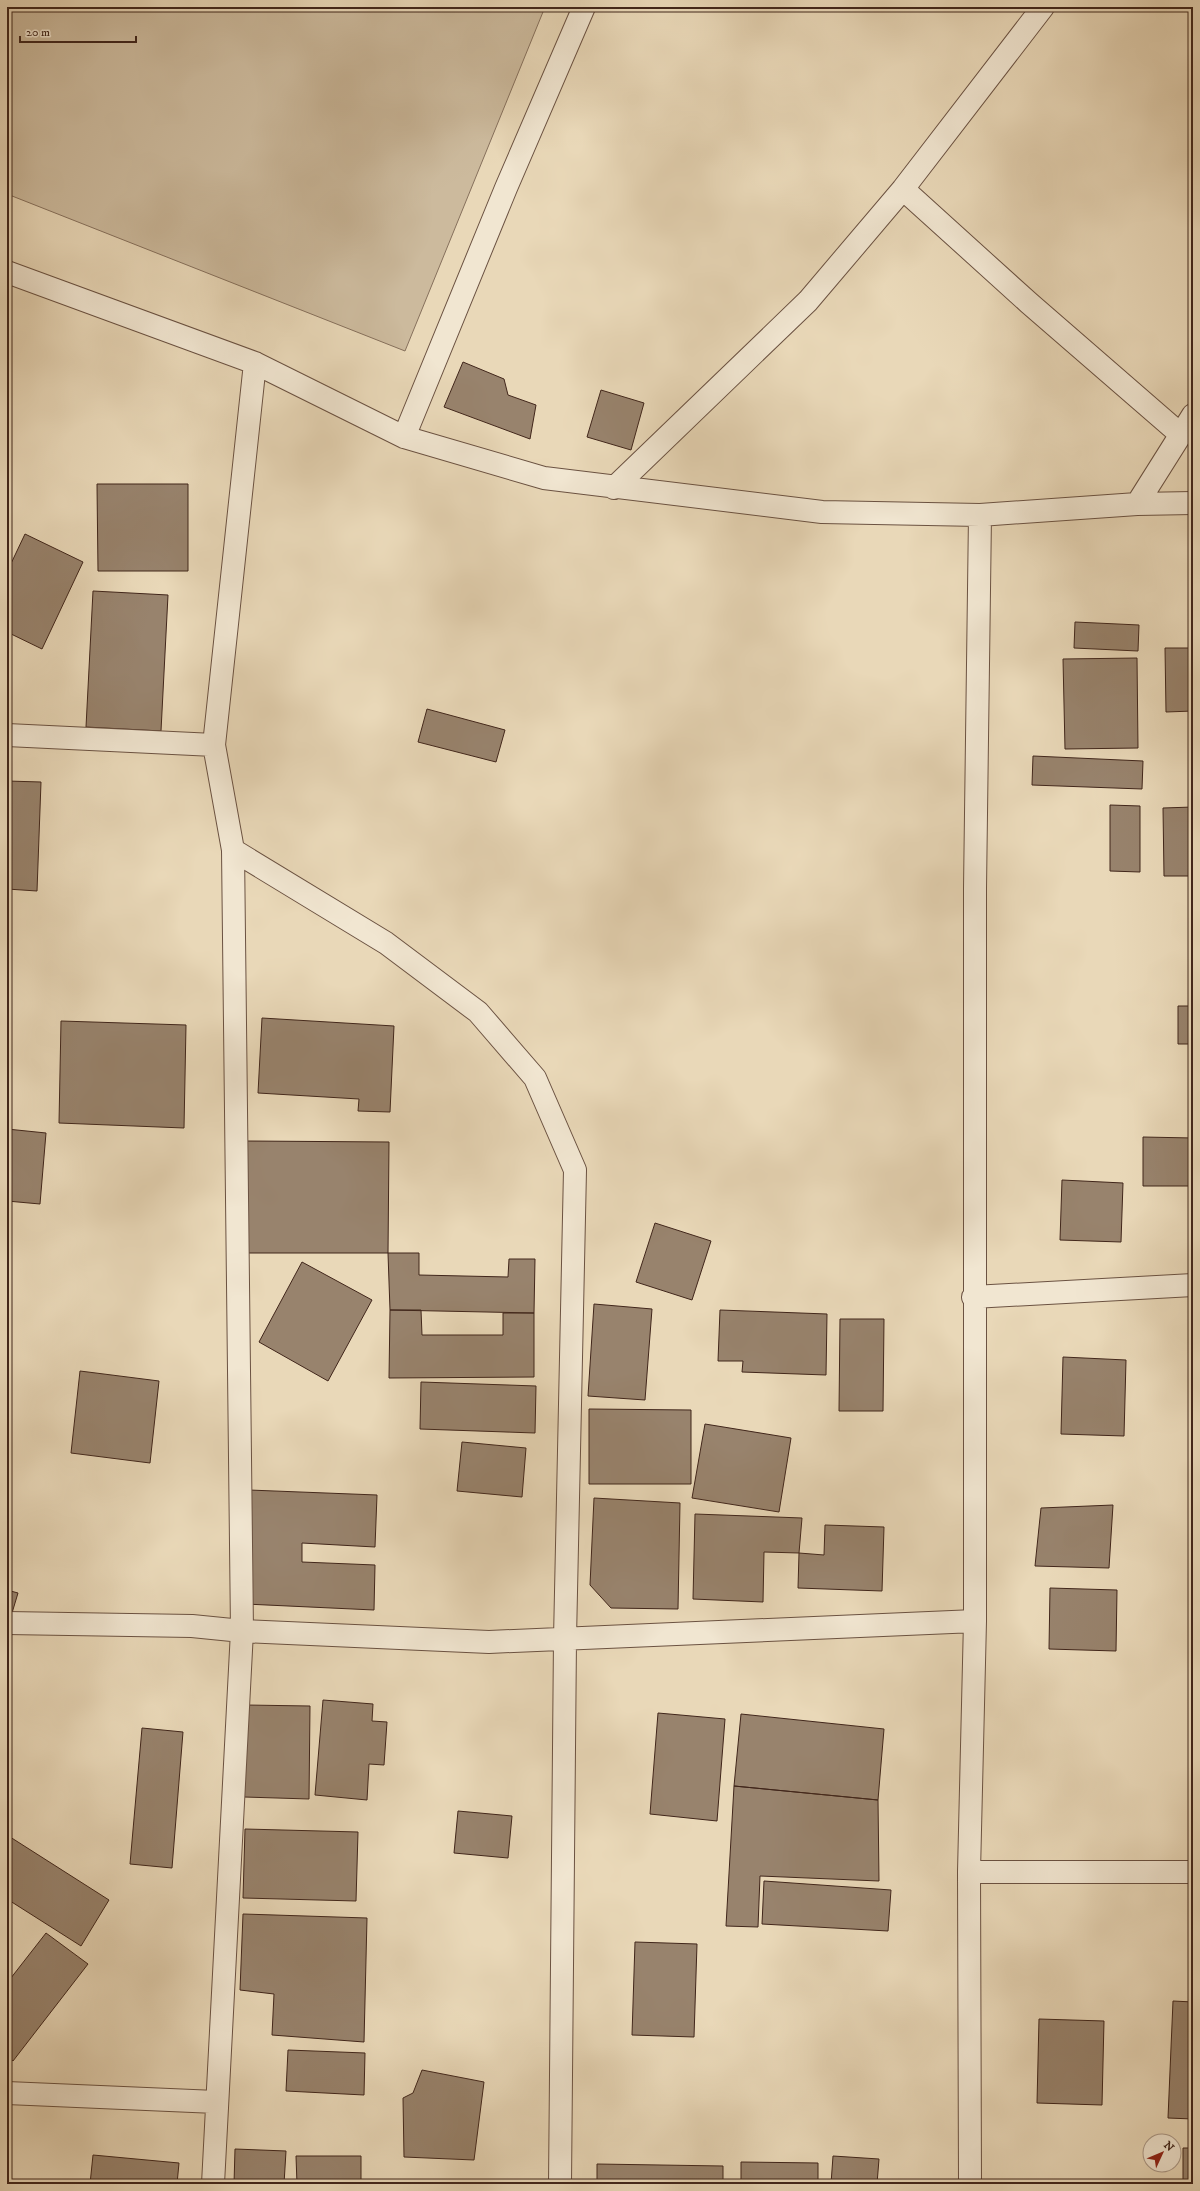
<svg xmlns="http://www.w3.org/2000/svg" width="1200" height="2191" font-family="'IM FELL DW Pica',serif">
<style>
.green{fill:#ccba9d;stroke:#86705c}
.building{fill:#98836d;stroke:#41261b}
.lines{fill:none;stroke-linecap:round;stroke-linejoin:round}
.minor-casing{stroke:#6b5242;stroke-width:24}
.minor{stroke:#f1e6d1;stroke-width:22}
</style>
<rect width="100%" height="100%" fill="#e9d8b8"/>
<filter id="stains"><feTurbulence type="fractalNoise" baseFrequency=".005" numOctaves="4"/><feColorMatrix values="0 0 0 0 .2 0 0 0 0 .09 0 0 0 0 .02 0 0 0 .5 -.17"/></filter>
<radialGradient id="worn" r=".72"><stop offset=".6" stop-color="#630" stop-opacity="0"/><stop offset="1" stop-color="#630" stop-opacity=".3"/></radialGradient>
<path class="green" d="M7,7H545L405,351L7,194Z"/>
<path class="building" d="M463,362L504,379L508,395L536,405L530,439L444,407Z
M601,390L644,403L631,450L587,437Z
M97,484H188V571H98Z
M25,534L83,562L42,649L7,632V572Z
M93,591L168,595L161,731L86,727Z
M1075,622L1139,625L1138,651L1074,648Z
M1165,648H1193V711L1166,712Z
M1137,658L1138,748L1065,749L1063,659Z
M427,709L505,730L496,762L418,742Z
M1033,756L1143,761L1142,789L1032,785Z
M7,781L41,782L37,891L7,889Z
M1110,805L1140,806V872L1110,871Z
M1193,807V876H1164L1163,808Z
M1178,1006H1193V1044H1178Z
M262,1018L394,1026L390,1112L358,1111L359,1099L258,1093Z
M61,1021L186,1025L184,1128L59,1123Z
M7,1129L46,1133L40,1204L7,1201Z
M1143,1137L1193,1138V1186H1143Z
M247,1141L389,1142L388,1253H247Z
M1062,1180L1123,1183L1121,1242L1060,1240Z
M655,1223L711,1241L692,1300L636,1282Z
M388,1253H419V1275L508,1277L509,1259H535L534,1313L390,1310Z
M302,1262L372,1300L328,1381L259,1342Z
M594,1304L652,1309L645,1400L588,1396Z
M390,1310H421L422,1335H503V1313H534V1377L389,1378Z
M720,1310L827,1314L826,1375L742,1372L743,1361H718Z
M840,1319H884L883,1411H839Z
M1063,1357L1126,1360L1124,1436L1061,1434Z
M80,1371L159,1381L150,1463L71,1453Z
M421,1382L536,1386L535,1433L420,1429Z
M589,1409L691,1410V1484H589Z
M705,1424L791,1438L779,1512L692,1498Z
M462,1442L526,1448L522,1497L457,1491Z
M249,1490L377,1495L375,1547L302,1543V1562L375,1565L374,1610L245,1604Z
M594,1498L680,1503L678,1609L611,1608L590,1585Z
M1113,1505L1109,1568L1035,1566L1041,1508Z
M695,1514L802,1518L799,1553L764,1552L763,1602L693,1599Z
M825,1525L884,1527L882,1591L798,1588L799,1553L824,1555Z
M1050,1588L1117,1590L1116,1651L1049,1649Z
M7,1590L18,1593L12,1613L7,1611Z
M323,1700L373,1704L372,1721L387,1722L384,1765L369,1764L367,1800L315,1795Z
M245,1705L310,1706L309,1799L244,1797Z
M658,1713L725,1719L717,1821L650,1814Z
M741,1714L884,1729L878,1800L734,1786Z
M142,1728L183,1732L172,1868L130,1864Z
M734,1786L878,1800L879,1881L760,1876L758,1927L726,1926Z
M458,1811L512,1816L508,1858L454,1853Z
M245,1829L358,1832L356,1901L243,1898Z
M7,1835L109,1900L81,1946L7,1899Z
M764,1881L891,1890L888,1931L762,1924Z
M243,1914L367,1918L364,2042L272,2035L274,1994L240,1990Z
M46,1933L88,1964L13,2061L7,2056V1983Z
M635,1942L697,1944L694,2037L632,2035Z
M1173,2001L1193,2002V2119L1168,2118Z
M1039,2019L1104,2021L1102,2105L1037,2103Z
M288,2050L365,2053L364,2095L286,2091Z
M422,2070L484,2082L474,2160L404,2157L403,2098L413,2093Z
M1183,2148H1193V2184H1183Z
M235,2149L286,2151L284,2184H234Z
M93,2155L179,2163L177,2184H90Z
M296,2156H361V2184H297Z
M833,2156L879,2159L877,2184H831Z
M741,2162L818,2163V2184H741Z
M597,2164L723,2166V2184H597Z"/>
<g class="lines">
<defs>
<path id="minor" d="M903,189L1029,303L1180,434
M7,272L255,363L404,437L544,478L822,512L980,515L1137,504L1193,503
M404,437L506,188L584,7
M614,488L808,301L903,189L1043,7
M1137,504L1193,415
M7,735L214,745
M233,850L386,943L478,1012L535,1078L575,1170L565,1639L560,2184
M973,1297L1193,1285
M7,1623L192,1626L242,1631L489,1642L975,1621
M969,1872H1193
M7,2093L216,2102
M213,2184L242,1631L233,850L214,745L255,363
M970,2184L969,1872L975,1621V888L980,515"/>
</defs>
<use href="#minor" class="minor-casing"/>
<use href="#minor" class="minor"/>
</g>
<rect width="1200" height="2191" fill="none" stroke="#e9d8b8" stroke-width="24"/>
<rect x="8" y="8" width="1184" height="2175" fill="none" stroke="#41261b" stroke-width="2"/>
<rect x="12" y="12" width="1176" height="2167" fill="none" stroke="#41261b"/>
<g transform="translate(1162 2153) rotate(46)"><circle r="19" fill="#f1e6d1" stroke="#ab9988"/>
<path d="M0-3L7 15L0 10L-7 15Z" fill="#8f2418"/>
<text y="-6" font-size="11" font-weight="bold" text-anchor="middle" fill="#41261b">N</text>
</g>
<path d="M20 36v6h116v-6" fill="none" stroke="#41261b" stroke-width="2"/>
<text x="26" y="36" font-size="12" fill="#41261b" stroke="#f1e6d1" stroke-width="3" paint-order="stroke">20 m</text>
<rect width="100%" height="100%" filter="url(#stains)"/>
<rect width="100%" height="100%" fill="url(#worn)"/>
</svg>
